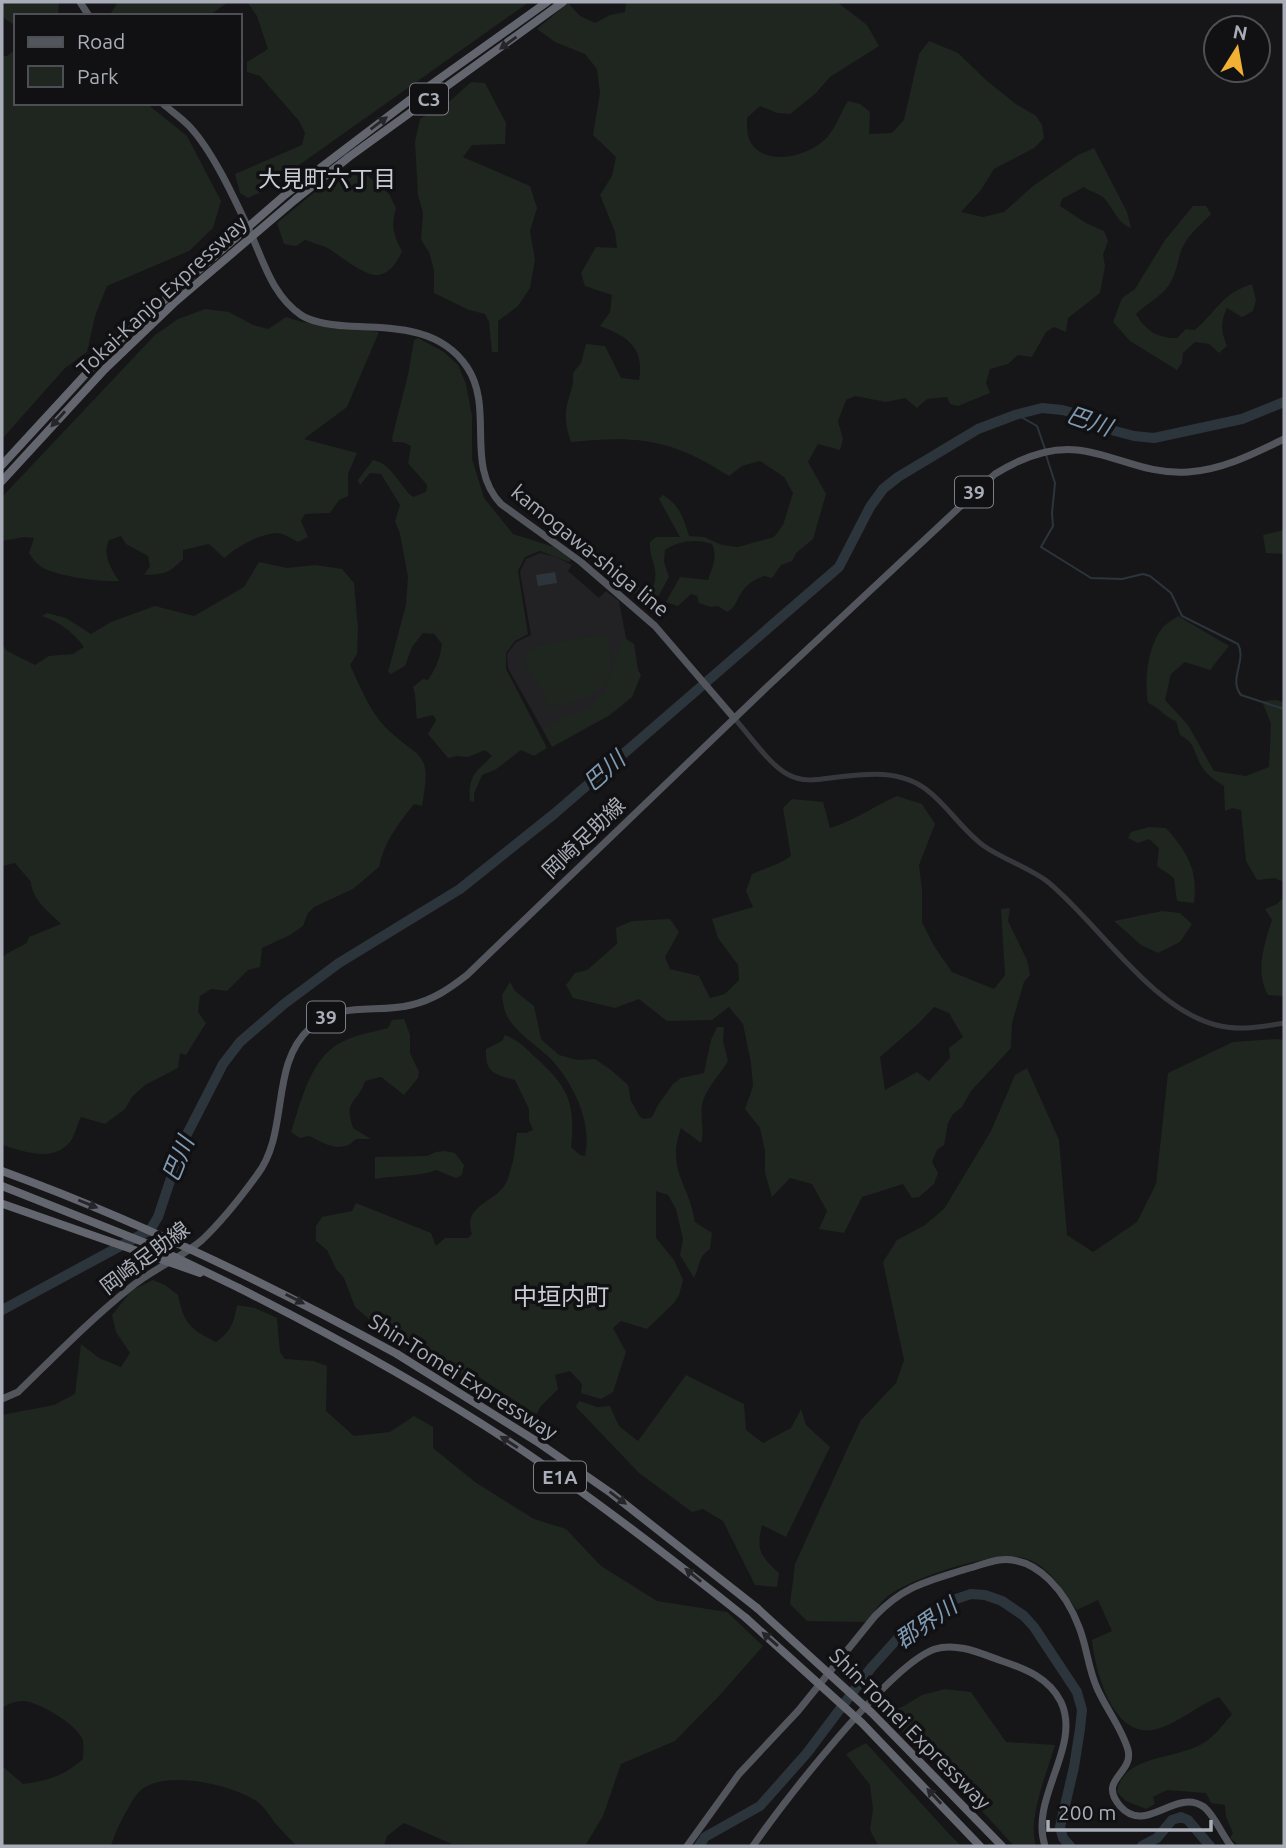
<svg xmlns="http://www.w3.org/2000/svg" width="1286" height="1848" font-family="Ubuntu,'Noto Sans JP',sans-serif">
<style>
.built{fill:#222225}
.green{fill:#1e261f;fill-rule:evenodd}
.water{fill:#2c353c}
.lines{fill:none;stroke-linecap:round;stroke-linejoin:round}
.stream{stroke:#2c353c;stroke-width:2}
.river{stroke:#2c353c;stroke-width:10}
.minor{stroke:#37383d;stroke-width:5}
.major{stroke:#53555c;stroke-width:7}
.highway{stroke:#63666e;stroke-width:8}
.highway-bridge{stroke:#63666e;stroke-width:8}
.oneway{fill:#26262a}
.labels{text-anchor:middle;stroke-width:7;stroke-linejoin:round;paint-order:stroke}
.shield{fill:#111113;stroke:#7b7e86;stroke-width:2}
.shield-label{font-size:19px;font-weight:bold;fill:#a8adb8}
.street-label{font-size:21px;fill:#a8adb8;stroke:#111113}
.neighbourhood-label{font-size:23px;fill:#c9ccd4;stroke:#111113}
.water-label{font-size:23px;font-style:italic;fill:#7f9bb3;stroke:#111113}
.quarter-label{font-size:24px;fill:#c9ccd4;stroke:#111113}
</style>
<rect width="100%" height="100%" fill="#161618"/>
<path class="built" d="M540,553L556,557L572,565L568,571L599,598L606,591L619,601L631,665L623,694L549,741L508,668L507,654L516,642L531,635L520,572L526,559Z"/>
<path class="green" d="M2,2H59L58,14L63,16H16V26L2,17Z
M118,2H228L209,16H109Z
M247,2H529L261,192L248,198L240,193L235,174L302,145L305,133L299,121L260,76L247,72V62L268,49L257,16Z
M626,2H837L867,25L879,46L830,77L815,94L790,114L777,113L760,106L747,118C747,123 747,134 749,139C763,170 813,156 829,135C837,125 841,112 848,101L860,104L870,112L869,134L892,133L904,120L919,54L929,41L958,53L987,81L1016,104L1036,116L1042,125L1044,138L1034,148L994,169L981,190L961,212L983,217L1004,212L1033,186L1078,155L1094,148L1127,212L1131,228C1118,224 1113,208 1104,198C1099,193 1090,192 1084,187L1062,199L1060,206L1086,223L1104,231L1108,241L1103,255L1105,266L1100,293L1068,318L1066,332L1054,327L1046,332L1032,357L1018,355L1008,364L990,369L986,383L990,393L958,406L950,404L947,397L927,399L917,408L905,398L886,402L855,396L846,400L838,421L843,439L840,450L818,444L808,462L826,494L813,539L796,553L792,561L781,565L772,578L764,576C756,579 750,582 744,589C737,597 737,607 727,612L718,606L711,607L699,603L697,596L691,594L678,606L666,602L680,577L708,580C712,568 718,557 712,544C695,539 680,540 665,550L664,562L669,577L655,602L638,599C635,592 627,588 625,581H632L638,587L645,589L654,585C659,565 649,561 650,542L656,537H680L659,499L663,495C679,504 684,519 689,536L704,537L722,545L738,547L774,537L783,525L793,493L784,477L760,461L742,466L729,476C672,439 638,435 571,442C566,429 564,415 568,401C571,389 574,385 573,373L581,363L586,344L605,346L621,378L639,380C645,348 627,336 600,326L610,312L612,295L585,286L581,273L596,247L617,248L615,232L600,195L612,176L616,157L593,135L600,93L597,69L585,54L555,42L537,29L568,3L580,16L595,23L610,15L625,12Z
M16,49V103H146L187,136L221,201L213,228L189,251L107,286L95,316L87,352L65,368L2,439V56H7Z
M471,82L485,83L506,123L505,144L472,145L463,157L530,186L537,208L530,231L535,260L530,288L518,306L498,321V352H492L489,322L485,314L469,310L434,293V270L429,252L421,240L423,213L418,195L415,142L420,119L449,102Z
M338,173H364L389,194L396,208C391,225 393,235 402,251C398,261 389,276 375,275C363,274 341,257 331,250C323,245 313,243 305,240L296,246L284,244L277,223Z
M1193,206H1206L1211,214C1203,223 1191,232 1185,243C1177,255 1179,270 1169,285C1160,298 1147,303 1136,314C1146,331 1157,338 1177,338L1186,329L1195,330C1218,310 1220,295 1252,284L1256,300L1253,311L1242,317L1227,308C1220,323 1221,331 1227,346L1219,353L1209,344L1195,342L1183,353L1182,363L1177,370L1130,341L1113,322L1122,298L1135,289L1165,240Z
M205,309L229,312L253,325L268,329L286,317L302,322L379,332L347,407L304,439L357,453L348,474V496L339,500L330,513L305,514L301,521L308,537L298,542C292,539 283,533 277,533C258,534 237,547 224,558L209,544L183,550V559C168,574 165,574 144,575L150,566L148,556L126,544L121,536L109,540C102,554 111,569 119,581C99,582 64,577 45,569C37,565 33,559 29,553L34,538L24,537L2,541V497L155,335L178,319Z
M418,338L444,352L458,365L466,384L472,416V459L484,498L513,534L554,547L571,559L569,562L540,551L525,557L518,571L528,634L515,641L506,653V669L547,748L534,756L521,750L495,770L482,775L474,794V802L470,801C467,776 477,771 492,756L485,750L468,757L457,756L448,758L428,734L436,720L433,715L417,719C415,708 417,698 413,687L423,679L428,680C436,668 440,659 442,644L434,634L423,633L412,647L405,666L391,674L388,672L406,605L408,577L400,534L395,521L400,505L381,474L370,473L360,485L358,480L373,460C393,464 399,486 413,497L426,492L427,485L408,463L411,446L403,442H393L392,438L408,375L414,340Z
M1284,530V554L1266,553L1263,535Z
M259,562L287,568L315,565L342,569L354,583L358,629L357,654L350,665C360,686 369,710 385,727C421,762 432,748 422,806L414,804C398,824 384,842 379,867L353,889L314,907L308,913L303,926L290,935L262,948L260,967L248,970L227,991L211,989L200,996L198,1012L206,1023L186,1055L180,1053L178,1068L145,1085L132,1097L125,1109L105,1124L81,1117C77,1124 75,1136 70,1142C53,1163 22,1151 2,1145V959L6,954L27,943L29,937L61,924C49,912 32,900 31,882L15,863L2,866V644L7,651L35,665L49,656L73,654L84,647C72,631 61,623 42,616L47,613L66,618L91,634L111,622L155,606L194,616L244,587Z
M1178,616L1229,646L1210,670L1185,662L1171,674L1165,700L1188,725L1214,771L1246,776L1269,767L1271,724L1262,701L1276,700L1284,702V882L1274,878L1257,880L1246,861L1241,810L1232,808L1225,811L1224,786C1216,781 1207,775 1202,767C1194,754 1196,743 1180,735L1176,721C1164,717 1160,708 1148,703C1144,680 1148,643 1164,626C1168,622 1174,619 1178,616Z
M605,634C625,690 596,694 551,708L524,659L527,652L536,646Z
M623,637L634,644L638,670L641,675L632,697L610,715L552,747L543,730L560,719L587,710L605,692Z
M897,796L922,804L935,824L919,865L922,890V922L934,946L952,972L994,989L1005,975L1001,909L1010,908L1008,921L1027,960L1030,975L1024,982L1012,1023L1011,1048L971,1091L962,1107L953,1114L948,1123L944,1145L937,1150L932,1162L938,1173L934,1184L919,1197L912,1198L903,1184L862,1197L844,1233L819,1229L827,1211L812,1184L790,1178L772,1197L765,1173V1151L760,1128L745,1109L753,1086L751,1063L743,1024L729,1007L712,1020L667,1021L639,999L615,1008L573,998L566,985L575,973L587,970L617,944L616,928L632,921L670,919L679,932L665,957L670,969L699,976L710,998L725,994L739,980L738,965L718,938L712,919L753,907L746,891L752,874C765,868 779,865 791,856L783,808L792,799L823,802L830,828C854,821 874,806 897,796ZM934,1007L949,1013L963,1037L949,1048L950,1058L929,1081L917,1072L885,1090L880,1057L919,1023Z
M1149,827L1166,828C1188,853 1198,870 1194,903L1177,901L1174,878L1157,866L1159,848L1149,839L1138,843L1128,838L1131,832Z
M1284,897V996L1268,995C1255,972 1264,944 1272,920L1265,909L1277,904Z
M1162,911L1180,913L1192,924L1180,942L1158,953L1141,945L1114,921Z
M510,982L515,991L534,1006L541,1039L559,1055L577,1060L595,1059L611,1070L628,1085L631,1101L640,1117L645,1119L652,1117L658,1105L673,1084L681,1078L704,1073L711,1040L717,1027H724L723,1041L728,1061C720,1075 706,1088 702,1104C700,1118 705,1130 701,1143L681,1128C666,1171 689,1182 695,1222L712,1233L710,1249C698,1256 700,1267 694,1278L680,1255L683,1239L676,1209L668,1195L656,1191V1238L674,1260L683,1280L679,1295L674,1303L647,1329L621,1321L613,1328L626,1352L613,1392L601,1399L581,1393L582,1384L570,1371L555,1375L558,1389L541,1406L536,1415L479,1377L457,1374L438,1357L404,1345L376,1325L355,1307L344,1278L336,1269L327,1250L316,1241V1226L322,1217L352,1211L356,1203L431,1233L436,1246L445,1238H468L472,1234C462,1204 496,1203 506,1183C513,1167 515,1150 517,1133H526L533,1130L529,1120V1109L515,1080C494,1074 485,1073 486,1049L502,1041L505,1035C517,1039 527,1049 536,1058C568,1087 576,1103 571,1147L580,1155L585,1156C592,1124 576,1090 557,1066C543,1048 519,1037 507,1016C504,1011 503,1002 502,995Z
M404,1019L410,1035V1053L419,1072L418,1078L404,1095L381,1077L365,1081C358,1104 343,1098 353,1128L371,1139H356C340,1155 325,1143 309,1136L300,1138L291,1132C301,1102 310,1059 340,1043C354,1035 373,1032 388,1028L392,1020Z
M1277,1039L1284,1040V1846H1240L1230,1838L1233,1833L1226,1817L1225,1805L1211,1803L1206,1793L1167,1790L1153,1797L1155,1804L1146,1809L1126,1801L1117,1792C1122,1754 1179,1760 1205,1742C1215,1736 1224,1723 1232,1714L1219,1697C1196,1706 1174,1727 1152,1730C1112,1736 1095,1670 1092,1640L1112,1631L1098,1600L1077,1610C1062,1590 1049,1565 1024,1558C996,1550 910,1578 887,1597C879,1603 873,1614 867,1622L807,1621L790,1604L795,1564L850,1443L861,1420L896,1383L904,1360L883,1262L897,1240L925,1225L944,1209L991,1131L1015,1075L1027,1068L1059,1140L1067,1235L1093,1252L1137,1222L1156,1184L1168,1073L1233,1042Z
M444,1151L455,1153L464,1165L462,1175L456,1178L436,1170C419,1177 395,1175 375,1179V1157L427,1156L436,1152Z
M153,1280L165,1285L178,1295C184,1324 190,1329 216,1342C231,1332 234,1322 237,1305L255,1308L277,1318L280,1352L285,1359L314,1361L327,1366L326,1411L354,1436L390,1432L414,1416L433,1427V1448L475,1482L534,1519L566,1529L601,1566L657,1601L727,1612L763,1646L719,1696L675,1741L621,1764L603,1816L585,1846L452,1844L404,1823L387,1836L384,1846H297C290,1839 282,1831 275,1823C270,1816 265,1808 258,1802C234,1785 166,1769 141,1790C132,1797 114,1834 111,1846H2V1766L23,1784C47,1781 64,1776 83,1759C83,1753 84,1746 83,1741C80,1726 38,1701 23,1701C15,1701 8,1704 2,1708V1415L54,1405L75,1394L81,1344L99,1358L121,1367L130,1353L116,1332L112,1315L132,1290Z
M686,1375L744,1404L746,1430L763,1443L791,1428L801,1409L806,1425L830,1447L786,1537L762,1525C756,1551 760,1555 779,1573L777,1587L755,1585L723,1521L703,1509L692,1512L639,1473L576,1407L579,1401L597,1407L610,1406L619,1426L638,1441Z
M945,1689L971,1692L1006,1742L1055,1745C1047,1773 1027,1819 1036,1846H1014L951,1777L915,1748L886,1712L902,1707L922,1695Z
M866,1743L952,1837L961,1846L878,1845L870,1830L873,1809L870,1785L846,1754Z"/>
<path class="water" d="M555,572L557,583L538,586L536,575Z"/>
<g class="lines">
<path class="stream" d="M1014,413L1037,426L1045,449
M1046,455L1055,483L1052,513L1053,526L1041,547L1091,578L1122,579L1143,574L1150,576L1171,593L1182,616L1238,644C1247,661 1228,679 1241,695L1284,709"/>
<path class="river" d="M2,1310L150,1230L158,1217L183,1142L223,1064L240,1042L284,1004L339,963L460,889L554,814L839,567L870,507L883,489L898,477L978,429L1015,415L1042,408L1062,410L1082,415L1115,431L1134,436L1154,438L1242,419L1284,402
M699,1846L705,1837L760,1806L807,1753L871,1668L899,1637L947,1602L971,1594L985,1595L1002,1601L1024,1616L1034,1627L1077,1692L1082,1710L1080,1729L1074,1767L1060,1827L1063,1838L1070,1846
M1142,1846L1157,1838L1172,1820L1181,1817L1188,1820L1210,1846"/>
<path class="minor" d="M734,718C749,734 770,766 789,775C802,782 816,780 830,778C863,774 899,768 927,790C948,806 962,830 984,846C1004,860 1029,867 1048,882C1099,924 1151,1008 1216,1025C1238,1031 1262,1027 1284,1023"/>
<path class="major" d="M80,2L89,16
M162,103C171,111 182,118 190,127C214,153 236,202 251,234C264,263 273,296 301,315C313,323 332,325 347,326C391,328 440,326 467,367C495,409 464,465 501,504L581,562L655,626L734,718
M2,1399L18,1392C55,1356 91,1319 131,1287C153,1269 181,1258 202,1240C222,1221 241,1197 257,1175C290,1132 269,1065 310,1028C342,1000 375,1014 411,1005C433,1000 449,989 467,975L767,687L995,474C1019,459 1047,447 1077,450C1115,454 1145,475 1188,472C1222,470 1253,454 1284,439
M687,1846L739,1774L798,1711L875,1616C904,1586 925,1582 963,1570C975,1567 987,1562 999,1560C1038,1555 1067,1595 1079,1627C1087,1647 1088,1668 1097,1688C1106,1709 1122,1728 1128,1750C1134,1774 1097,1779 1120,1806C1146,1836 1175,1787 1204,1807C1215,1816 1222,1835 1231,1846
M753,1846C783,1803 890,1664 935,1649C957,1642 982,1654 1002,1661C1026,1669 1049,1678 1061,1702C1082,1747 1029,1798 1045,1846"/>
<path class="highway" d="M286,194L411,99L547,2
M296,199L349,157L563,2
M2,465L95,364
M2,481L105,369
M239,1288C334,1336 427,1387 516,1446C596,1500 671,1558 746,1618
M397,1354L536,1441L611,1493L757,1608"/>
<path class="highway-bridge" d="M95,364L138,323L286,194
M105,369L174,303L296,199
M2,1171C139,1221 269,1284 397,1354
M2,1186L148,1244L239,1288
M3,1204L200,1273
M757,1608L872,1713L1002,1846
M746,1618L862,1723L980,1846"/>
</g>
<defs><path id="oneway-solid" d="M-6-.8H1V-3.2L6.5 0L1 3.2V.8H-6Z" transform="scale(1.75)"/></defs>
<g class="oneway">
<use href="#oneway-solid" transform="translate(508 43) rotate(144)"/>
<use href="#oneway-solid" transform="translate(379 123) rotate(-37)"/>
<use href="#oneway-solid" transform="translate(58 419) rotate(132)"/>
<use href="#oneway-solid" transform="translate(88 1204) rotate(22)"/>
<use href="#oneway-solid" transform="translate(295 1299) rotate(27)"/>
<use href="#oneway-solid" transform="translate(509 1442) rotate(-147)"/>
<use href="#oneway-solid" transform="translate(618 1498) rotate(37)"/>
<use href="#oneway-solid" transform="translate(693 1575) rotate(-141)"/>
<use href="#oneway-solid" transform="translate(770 1639) rotate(-139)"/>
<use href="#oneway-solid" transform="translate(934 1796) rotate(-133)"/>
</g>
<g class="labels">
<g class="shield">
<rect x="410" y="83.5" width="38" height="31" rx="5"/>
<rect x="955" y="476.5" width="38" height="31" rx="5"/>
<rect x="307" y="1001.5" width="38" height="31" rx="5"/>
<rect x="534" y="1461.5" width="52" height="31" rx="5"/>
</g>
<g class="shield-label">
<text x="429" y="106">C3</text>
<text x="974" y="499">39</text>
<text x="326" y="1024">39</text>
<text x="560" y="1484">E1A</text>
</g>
<g class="street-label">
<text transform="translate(162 296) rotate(-43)" y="7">Tokai-Kanjo Expressway</text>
<text transform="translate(590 551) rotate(39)" y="7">kamogawa-shiga line</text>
<text transform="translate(584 838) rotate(-44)" y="7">岡崎足助線</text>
<text transform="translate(145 1258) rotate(-37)" y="7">岡崎足助線</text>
<text transform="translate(463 1377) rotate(32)" y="7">Shin-Tomei Expressway</text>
<text transform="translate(910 1729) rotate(45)" y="7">Shin-Tomei Expressway</text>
</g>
<g class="neighbourhood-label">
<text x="327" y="187">大見町六丁目</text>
</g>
<g class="water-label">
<text transform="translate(1089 421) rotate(19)" y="8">巴川</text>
<text transform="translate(604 771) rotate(-41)" y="8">巴川</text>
<text transform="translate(178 1159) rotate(-68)" y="8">巴川</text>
<text transform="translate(926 1623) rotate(-35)" y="8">郡界川</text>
</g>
<g class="quarter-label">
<text x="561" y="1305">中垣内町</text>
</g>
</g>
<rect width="1286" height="1848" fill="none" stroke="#a8adb8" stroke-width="7"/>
<rect x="14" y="14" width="228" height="91" fill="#111113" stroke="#4d4f55" stroke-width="2"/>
<rect x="28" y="37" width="35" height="10" fill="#53555c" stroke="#4d4f55" stroke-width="2"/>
<text x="77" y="49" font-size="21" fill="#a8adb8">Road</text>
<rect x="28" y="66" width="35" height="21" fill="#1e261f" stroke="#4d4f55" stroke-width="2"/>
<text x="77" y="84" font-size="21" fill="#a8adb8">Park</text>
<g transform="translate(1237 49) rotate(11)"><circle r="33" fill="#111113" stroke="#4d4f55" stroke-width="2"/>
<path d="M0-5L12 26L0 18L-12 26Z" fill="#f2b134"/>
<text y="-10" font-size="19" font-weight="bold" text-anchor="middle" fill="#a8adb8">N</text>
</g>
<path d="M1048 1820v10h163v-10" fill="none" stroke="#a8adb8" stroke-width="3.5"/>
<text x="1058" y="1820" font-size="21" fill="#a8adb8" stroke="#111113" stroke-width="5" paint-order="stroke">200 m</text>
</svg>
